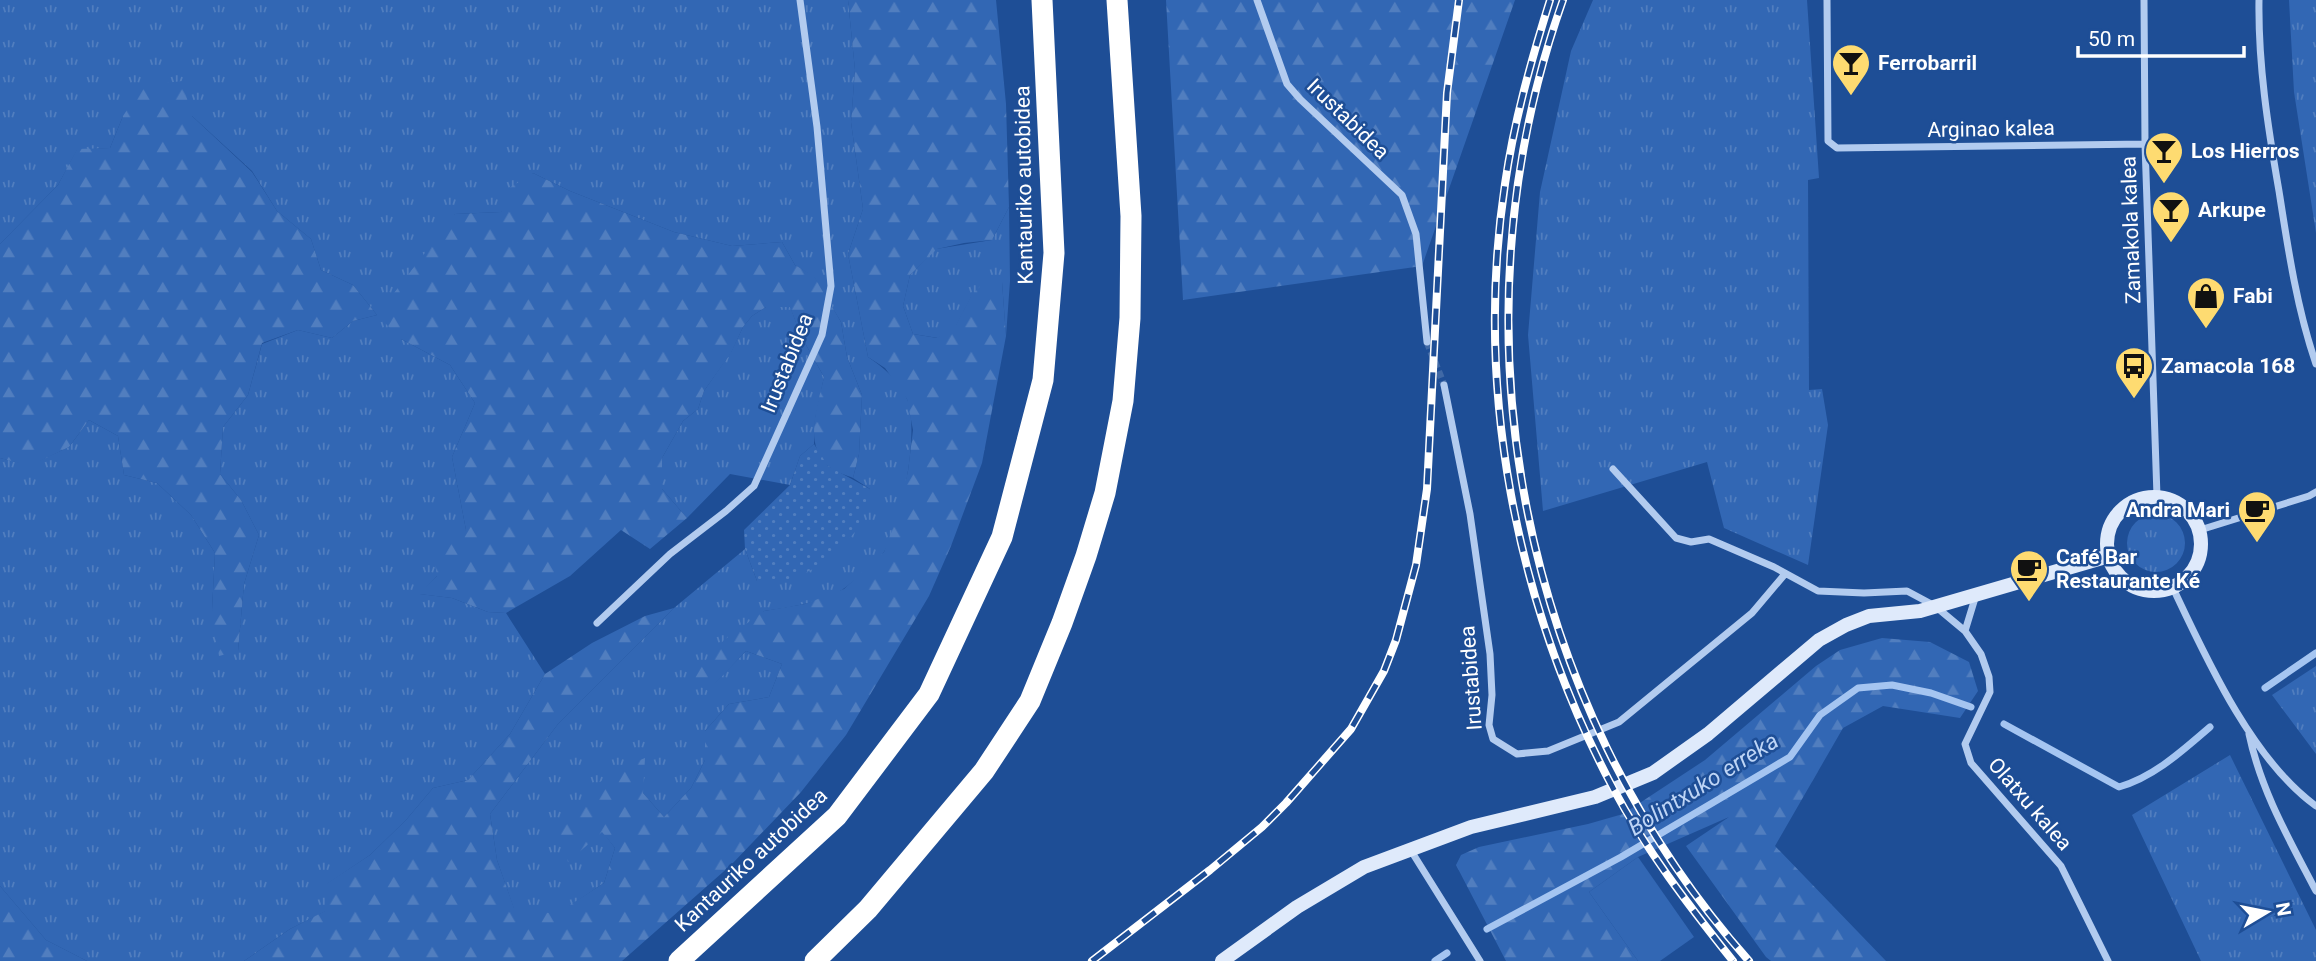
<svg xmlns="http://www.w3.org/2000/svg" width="2316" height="961" font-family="Roboto,sans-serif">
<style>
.grass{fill:url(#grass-tufts)}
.forest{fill:url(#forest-firs)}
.garden{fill:url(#garden-dots)}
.pitch{fill:#3267b4}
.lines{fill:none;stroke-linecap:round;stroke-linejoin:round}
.stream{stroke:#a5c5f1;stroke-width:7}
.street-tunnel{stroke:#4069a6;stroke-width:7;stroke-dasharray:7 3.5;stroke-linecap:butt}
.street{stroke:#b2cbef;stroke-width:7}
.secondary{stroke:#dfeafb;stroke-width:14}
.highway{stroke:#fff;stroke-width:21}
.rail-casing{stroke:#fff;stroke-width:8}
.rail{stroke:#1e4e96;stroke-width:5;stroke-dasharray:16;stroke-linecap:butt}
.labels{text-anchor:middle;stroke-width:5;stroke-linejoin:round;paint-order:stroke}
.poi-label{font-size:21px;font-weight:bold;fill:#fff;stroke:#1e4e96;text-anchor:start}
.street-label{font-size:21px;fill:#fff;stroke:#1e4e96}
.water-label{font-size:23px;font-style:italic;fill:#bed5f6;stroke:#1e4e96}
</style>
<defs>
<pattern id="grass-tufts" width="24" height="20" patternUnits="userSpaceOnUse" patternTransform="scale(1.75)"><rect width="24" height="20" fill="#3267b4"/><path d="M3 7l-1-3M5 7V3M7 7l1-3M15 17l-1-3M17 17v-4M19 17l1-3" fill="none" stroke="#517ebf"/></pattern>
<pattern id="forest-firs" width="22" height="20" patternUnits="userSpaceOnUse" patternTransform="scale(1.75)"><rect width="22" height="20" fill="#3267b4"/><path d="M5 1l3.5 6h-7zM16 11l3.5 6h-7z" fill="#517ebf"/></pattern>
<pattern id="garden-dots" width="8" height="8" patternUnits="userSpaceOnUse" patternTransform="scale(1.75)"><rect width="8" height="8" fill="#3267b4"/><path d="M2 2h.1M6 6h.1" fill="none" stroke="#517ebf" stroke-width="1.8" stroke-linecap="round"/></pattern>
</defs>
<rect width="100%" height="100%" fill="#1e4e96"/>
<path class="grass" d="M0,0H848L855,70L851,122L863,209L848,254L868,357C883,367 900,381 907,399C920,431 902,521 885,550C879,561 856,579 846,587C825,603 789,607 764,611L708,690L746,651L782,664L769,697L729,704L705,731V760L691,788L664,817L643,793L602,831L615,848L604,883L556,915L514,909L497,860L490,814L558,724L674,608L745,549L757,581L870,489L853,478L859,454L862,395L847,357L841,322L814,277L795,265L782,242L732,246L674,232L570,191L533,173L501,212L455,214L401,339L450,365L475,403L452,457L466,530L437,576L420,594L452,598L488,612L506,613L545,674L510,734L468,780L433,788L406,820L370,855L327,884L326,911L290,929L244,961H87L46,940L0,886V458L30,465L69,447L89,420L118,436L124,475L157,483L191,515L215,553L212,610L238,651L244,584L259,535L241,500L220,474L223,427L248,395L262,344L298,330L332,338L353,321L377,315L353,285L321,270L311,239L277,211L252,171L192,116H123L110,148L77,150L58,185L0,244Z
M1593,0H1807L1819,178L1808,180L1809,390L1822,389L1828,425L1808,565L1724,528L1707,462L1543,511L1528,335L1540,192L1571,51Z
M2289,0H2316V233L2294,92Z
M1009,207L1010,281L1006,336L1002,282L971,297L956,326L938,338L913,334L903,306L910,275L936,249L992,240Z
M790,306L801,336L824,377L815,419L814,444L800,456L790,485L730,474L687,518L662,489V458L683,421L698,409L704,391L731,352L743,327L752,316L766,307Z
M2127 543a29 29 0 1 1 58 0a29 29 0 1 1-58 0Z
M2316,666V754L2272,695Z
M2230,755L2316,930V961H2201L2132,815Z"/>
<path class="forest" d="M848,0H996L1006,104L1009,207L992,240L964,243L937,249L910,275L903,306L913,334L937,338L956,325L971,296L987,279L1002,282L1006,336L982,463L951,546L929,596L846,735L801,792L731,865L622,961H244L290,929L325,911L326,884L370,855L406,820L433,788L468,780L510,734L545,674L592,643L645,616L674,608L558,724L490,814L497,860L514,908L556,914L604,883L615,848L602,832L568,862L560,833L590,789L620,768L645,758L643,793L664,817L691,788L705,760V731L729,704L769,697L782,664L746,651L708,691L689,679L724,640L764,611L805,604L844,589L884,552L898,514L908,471L913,430L907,399L885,368L868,357L848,254L863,209L851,122L855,70Z
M1166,0H1515L1422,266L1183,300Z
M182,81L192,116L252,172L277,211L311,239L321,270L353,285L377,315L455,214L501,212L506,190L533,173L570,191L674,232L732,246L782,242L795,265L814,276L841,322L847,357L862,395L859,454L853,478C846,475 835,472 828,466C803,444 818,405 824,377L801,336L790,307H766L752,316L743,327L731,353L704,391L698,409L683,421L662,458V489L687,518L650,549L621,530L570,576L506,613L488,612L452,598L419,594L437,576L432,544L466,530L452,457L475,403L450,365L401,339L377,315L353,321L332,338L298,330L262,343L248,395L223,427L220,474L241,500L259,535L244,584L238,651L219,656L212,610L215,553L191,515L157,483L124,475L118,436L89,420L69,447L30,466L0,458V244L58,185L77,149L110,148L123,116L143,86Z
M1882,638L1930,642L1969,662L1978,691L1960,718L1883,706L1843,728L1775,846L1886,961H1771L1766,957L1686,846L1729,817L1638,857L1589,892L1638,961H1506L1456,865L1461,855L1479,847L1588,824L1623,814L1705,760L1816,666L1840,650Z
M0,886L46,940L87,961H0Z"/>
<path class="garden" d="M814,444L828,466L870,489L857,530L824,564L783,583L757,581L745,549L744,530L790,485L800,456Z"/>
<path class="pitch" d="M1638,857L1694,937L1660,961H1638L1589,892Z"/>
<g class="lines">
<path class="stream" d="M2265,688L2316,653
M2004,724L2119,787C2154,777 2182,751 2210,727
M1487,929L1621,857L1790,757L1820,715L1858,688L1892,685L1931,693L1971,707
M1435,961L1447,953"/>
<path class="street-tunnel" d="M1427,342L1444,385"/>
<path class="street" d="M1257,0L1287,84L1300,99L1402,195L1416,234L1427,342
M1827,0L1828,141L1837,148L2145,144
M2144,0L2145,144L2157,496
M2259,0C2258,64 2268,128 2279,191C2288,249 2297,309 2316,364
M1444,385L1470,514L1490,654L1492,695L1489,725L1493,739L1517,754L1548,751L1619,722L1752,613L1785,574
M1613,469L1676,538L1691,542L1709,539L1774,567L1818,591L1864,593L1907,591L1935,606L1965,631L1981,654L1989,677L1990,692L1965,744L1971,763L2061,866L2108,961
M2200,530L2309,496L2316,492
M2173,588C2206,658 2252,760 2316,806
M597,623L670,554L726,511L754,486L822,335L831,286L817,127L800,0
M1965,631L1976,595
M2249,734C2261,791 2289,839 2316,891
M1410,849L1480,961"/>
<path class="secondary" d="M2107 544a47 47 0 1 1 94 0a47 47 0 1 1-94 0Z
M1222,961L1297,907L1364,867L1471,827L1595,797L1653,773L1708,734L1819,640L1846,625L1869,616L1920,611L2109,556"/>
<path class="highway" d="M679,961L837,816L929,694L1002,537L1043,380L1054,253L1042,0
M815,961L868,909L984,771L1030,701L1062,623L1086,556L1105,493L1123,401L1130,318L1131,216L1117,0"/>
<defs>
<path id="rail" d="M1550,0C1531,61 1514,121 1505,184C1474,390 1516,605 1613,788C1646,850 1689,906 1733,961
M1563,0C1447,326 1519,702 1749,961
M1092,961L1210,870L1262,827L1286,803L1351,729L1384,671L1396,640L1416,565L1427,489L1447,93L1459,0"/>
</defs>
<use href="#rail" class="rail-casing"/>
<use href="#rail" class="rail"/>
</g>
<defs>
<symbol id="bar-pin" viewBox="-11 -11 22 30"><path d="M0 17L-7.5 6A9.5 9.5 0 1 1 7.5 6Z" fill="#fedb71" stroke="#1e4e96"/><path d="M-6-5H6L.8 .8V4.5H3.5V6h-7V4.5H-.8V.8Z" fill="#111"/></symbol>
<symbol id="shop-pin" viewBox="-11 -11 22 30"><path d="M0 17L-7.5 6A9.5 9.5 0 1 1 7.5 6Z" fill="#fedb71" stroke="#1e4e96"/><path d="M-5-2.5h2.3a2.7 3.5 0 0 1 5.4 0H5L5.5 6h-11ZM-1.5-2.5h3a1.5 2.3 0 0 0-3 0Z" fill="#111"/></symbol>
<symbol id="bus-pin" viewBox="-11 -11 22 30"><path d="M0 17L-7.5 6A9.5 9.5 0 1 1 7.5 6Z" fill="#fedb71" stroke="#1e4e96"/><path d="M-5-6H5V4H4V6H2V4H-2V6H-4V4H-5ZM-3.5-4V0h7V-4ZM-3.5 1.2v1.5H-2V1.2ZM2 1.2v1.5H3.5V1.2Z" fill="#111"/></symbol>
<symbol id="cafe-pin" viewBox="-11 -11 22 30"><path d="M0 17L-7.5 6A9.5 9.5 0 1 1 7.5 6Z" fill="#fedb71" stroke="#1e4e96"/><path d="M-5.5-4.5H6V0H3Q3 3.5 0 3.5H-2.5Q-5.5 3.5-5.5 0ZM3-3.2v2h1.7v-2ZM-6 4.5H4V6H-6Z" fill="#111"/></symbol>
</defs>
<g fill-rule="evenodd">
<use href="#bar-pin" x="1829" y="41" width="44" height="60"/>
<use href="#bar-pin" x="2142" y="129" width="44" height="60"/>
<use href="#bar-pin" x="2149" y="188" width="44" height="60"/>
<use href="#shop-pin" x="2184" y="274" width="44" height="60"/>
<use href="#bus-pin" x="2112" y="344" width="44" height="60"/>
<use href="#cafe-pin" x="2235" y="488" width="44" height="60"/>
<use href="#cafe-pin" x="2007" y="547" width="44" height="60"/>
</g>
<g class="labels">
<g class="poi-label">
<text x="1878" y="70">Ferrobarril</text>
<text x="2191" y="158">Los Hierros</text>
<text x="2198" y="217">Arkupe</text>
<text x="2233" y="303">Fabi</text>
<text x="2161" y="373">Zamacola 168</text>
<text x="2230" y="517" text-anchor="end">Andra Mari</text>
<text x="2056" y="564">Café Bar<tspan x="2056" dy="24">Restaurante Ké</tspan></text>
</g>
<g class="street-label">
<text transform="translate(1348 119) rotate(44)" y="7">Irustabidea</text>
<text transform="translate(1991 129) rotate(-1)" y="7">Arginao kalea</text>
<text transform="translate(1024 185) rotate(-91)" y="7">Kantauriko autobidea</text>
<text transform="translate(2131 230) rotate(-92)" y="7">Zamakola kalea</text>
<text transform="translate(787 363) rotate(-68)" y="7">Irustabidea</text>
<text transform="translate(1471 678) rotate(-94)" y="7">Irustabidea</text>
<text transform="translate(2030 804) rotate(49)" y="7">Olatxu kalea</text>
<text transform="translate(751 860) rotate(-43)" y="7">Kantauriko autobidea</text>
</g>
<g class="water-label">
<text transform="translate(1703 784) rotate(-32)" y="8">Bolintxuko erreka</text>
</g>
</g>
<g transform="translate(2267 912) rotate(80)" stroke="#1e4e96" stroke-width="5" paint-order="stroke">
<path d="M0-5L12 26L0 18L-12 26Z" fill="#ffffff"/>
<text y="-10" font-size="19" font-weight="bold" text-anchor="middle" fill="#ffffff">N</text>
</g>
<path d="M2078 46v10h166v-10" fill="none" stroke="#ffffff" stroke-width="3.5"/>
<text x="2088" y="46" font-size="21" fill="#ffffff" stroke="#1e4e96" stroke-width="5" paint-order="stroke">50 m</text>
</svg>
